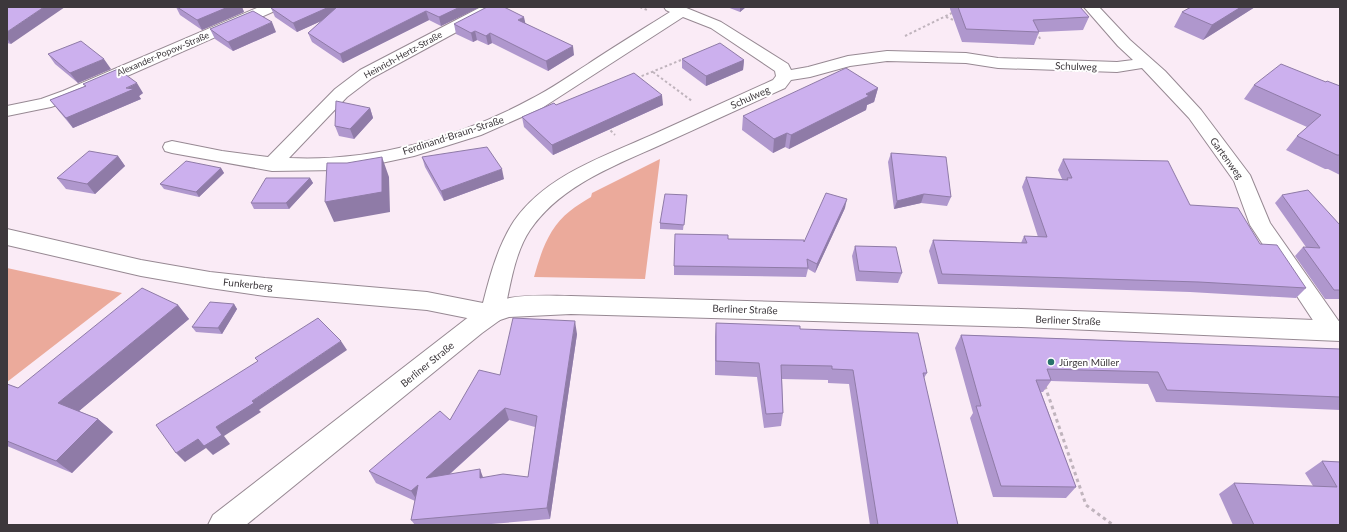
<svg xmlns="http://www.w3.org/2000/svg" width="1347" height="532" font-family="Lato,sans-serif">
<style>
.green{fill:#ebaa9b}
.lines{fill:none;stroke-linecap:round;stroke-linejoin:round}
.minor-casing{stroke:#978993;stroke-width:2}
.tertiary-casing{stroke:#978993;stroke-width:2}
.path-far1{stroke:#c0b4bd;stroke-width:2;stroke-dasharray:2.5 2.5;stroke-linecap:butt}
.path{stroke:#c0b4bd;stroke-width:3;stroke-dasharray:3.5 3.5;stroke-linecap:butt}
.minor{fill:#fff;fill-rule:evenodd}
.tertiary{fill:#fff;fill-rule:evenodd}
.wall{fill:#af97cd;fill-rule:evenodd}
.shaded-wall{fill:#8f7ba7}
.building{fill:#ccb0ee;stroke:#8f7ba7;fill-rule:evenodd}
.poi-dot{fill:#29726b;stroke:#fff;stroke-width:1.5}
.labels{text-anchor:middle;stroke-width:4;stroke-linejoin:round;paint-order:stroke}
.far-street-label{font-size:9px;fill:#3d383c;stroke:#fff}
.street-label{font-size:10px;fill:#3d383c;stroke:#fff}
.poi-label{font-size:10px;fill:#3d383c;stroke:#fff;text-anchor:start}
</style>
<rect width="100%" height="100%" fill="#faebf6"/>
<path class="green" d="M660,159L645,279L534,277C541,252 549,227 570,211C576,206 584,201 591,197L592,193Z
M7,268L122,293L7,382Z"/>
<g class="lines">
<defs>
<path id="minor" d="M259,7H279L277,10L75,99L51,107L7,116V106L41,99L63,91Z
M481,7H499L497,10L372,78L347,97L289,158C371,162 459,138 531,99C551,89 569,76 588,64C615,46 643,29 670,12L666,10L664,7H684L721,22L788,64L791,70L808,67L848,56L887,51L966,53L998,58L1117,62L1133,60L1118,46L1084,7H1099L1130,40L1165,71L1201,110L1250,175L1270,223L1340,323V337L1332,340L1324,337L1250,225L1234,181L1189,118L1142,68L1117,72L998,68L966,63L887,61L850,66L810,77L791,80L785,88C746,106 708,123 669,141C620,164 562,183 530,230C514,254 510,287 504,314L500,320L492,323L427,310L265,296L210,288L141,276L7,245V229L141,260L210,272L265,278L427,292L483,303C490,275 498,246 514,221C546,175 605,156 654,134C694,116 733,98 773,80L776,76L775,71L711,28L683,17L542,108L481,135L414,156L372,165L338,170L272,171L172,153L165,151L163,147L165,143L172,141L222,151L268,157L335,89L360,70Z"/>
<path id="tertiary" d="M571,296L1021,309L1340,321V341L1021,327L571,314L509,317L500,320L482,333L246,525H208L213,515L466,319C478,311 490,303 505,299C526,294 550,296 571,296Z"/>
</defs>
<use href="#minor" class="minor-casing"/>
<use href="#tertiary" class="tertiary-casing"/>
<path class="path-far1" d="M640,7L647,10
M946,17L956,21
M1037,32L1041,41
M905,36L954,12
M653,72L692,101
M637,78L686,58
M607,127L615,135"/>
<path class="path" d="M1045,386L1086,505L1113,525"/>
<use href="#minor" class="minor"/>
<use href="#tertiary" class="tertiary"/>
</g>
<path class="wall" d="M7,7L11,44L7,43Z
M176,7H242L244,12L202,30L180,15Z
M480,7L441,26L429,20L343,63L312,42L308,33L323,20L297,32L275,17L271,8Z
M727,7H746L740,12Z
M950,7H1080L1089,17L1083,30L1039,32L1034,45L962,42L950,9Z
M1191,7H1255L1203,40L1174,27L1182,12Z
M525,23L574,55L548,71L492,43L488,45L477,40L473,42L456,34L454,24Z
M210,29L276,32L233,51L215,39Z
M48,54L111,69L78,83L55,64Z
M682,59L744,60L743,70L706,86L682,68Z
M1326,82L1340,86V175L1328,169H1325L1286,150L1297,136L1307,127L1244,99L1254,85Z
M83,84L143,93L139,96L141,99L73,128L58,110L50,100L85,86Z
M878,88L874,102L867,105L866,110L789,149L785,147L773,153L742,130L743,116Z
M556,105H663L553,155L524,127L522,117Z
M370,108L373,118L354,139L339,136L335,126Z
M891,153L951,197L947,206L921,203L894,209L888,162Z
M118,156L125,166L95,194L66,189L57,178Z
M422,157L504,179L444,201L425,167Z
M1063,159L1190,205L1260,244L1306,288L1296,298L1190,292L938,284L929,251L933,240L1021,243L1024,236L1038,237L1022,187L1026,177L1062,179L1058,170Z
M221,168L224,173L199,197L164,189L160,184Z
M310,178L313,183L289,209H254L251,203Z
M687,195L683,230L660,229V223Z
M1282,195L1340,225V299H1325L1295,256L1303,247H1306L1275,203Z
M845,208L815,273L808,269L806,277L674,275V266L728,239L804,242Z
M855,246L902,273L898,283L856,281L852,256Z
M234,304L237,309L222,334L196,332L192,327Z
M178,305L189,319L79,411L98,419L113,432L72,473L7,446V384L18,388Z
M716,323L800,329L927,373L924,378L958,525H870L849,384L828,383V380L782,379L783,413L781,426L764,428L757,377L715,375V337Z
M577,334L550,519L479,525H415L411,520L415,501L376,483L369,471L450,420L500,375ZM509,420L535,427L528,477H483L450,474Z
M961,335L1340,349V410L1156,402L1148,384L1051,381L1043,392H1041L1076,487L1066,498L993,497L970,418L973,413L955,348Z
M1322,461L1340,462V525H1233L1219,494L1234,483L1313,486L1305,473Z"/>
<path class="shaded-wall" d="M44,7H65L11,44L7,38V32Z
M228,7H242L244,12L202,30L197,20Z
M329,7H347L348,9L297,32L293,23Z
M460,7H480L441,26L439,17Z
M740,7H746L740,12Z
M1241,7H1255L1203,40L1212,25Z
M426,11L429,20L343,63L340,54Z
M524,17L526,26L518,20Z
M272,22L276,32L233,51L228,42Z
M475,31L477,40L473,42L471,33Z
M490,33L492,43L488,45L486,36Z
M573,46L574,55L548,71L546,61Z
M104,59L111,69L78,83L70,73Z
M744,60L743,70L706,86V76Z
M137,83L143,93L139,96L141,99L73,128L66,118Z
M878,88L874,102L867,105L866,110L789,149L791,135Z
M662,95L663,105L553,155L552,145Z
M370,108L373,118L354,139L350,129Z
M787,133L785,147L773,153L774,139Z
M118,156L125,166L95,194L87,184Z
M382,157L389,177L390,212L334,222L325,202Z
M221,168L224,173L199,197L196,192Z
M502,169L504,179L444,201L441,191Z
M310,178L313,183L289,209L286,203Z
M924,194L921,203L894,209L897,201Z
M847,199L845,208L815,273L817,264Z
M234,304L237,309L222,334L218,328Z
M178,305L189,319L73,416L58,403Z
M575,321L577,334L550,519L547,508Z
M341,341L347,350L259,410L261,412L224,436L230,444L213,455L206,448L185,462L176,453L216,427L252,401Z
M505,408L509,420L433,489L426,478Z
M98,419L113,432L72,473L56,461Z
M480,469L484,480L480,478Z
M418,485V502L411,491Z"/>
<path class="building" d="M7,7H44L7,32Z
M177,7H228L197,20Z
M274,7H329L293,23L271,8Z
M337,7H460L439,17L426,11L340,54L308,33Z
M487,7H504L524,17L518,20L573,46L546,61L490,33L486,36L475,31L471,33L454,24Z
M958,7H1080L1089,17L1033,20L1039,32L966,29Z
M1191,7H1241L1212,25L1182,12Z
M253,11L272,22L228,42L210,29Z
M81,41L104,59L70,73L48,54Z
M720,43L744,60L706,76L682,59Z
M1281,64L1326,82L1327,81L1340,86V155H1337L1297,136L1321,115L1254,85Z
M846,68L878,88L866,94L869,96L791,135L787,133L774,139L743,116Z
M118,69L137,83L126,88L134,89L66,118L50,100L86,86L83,84Z
M634,73L662,95L552,145L522,117L554,103L556,105Z
M336,101L370,108L350,129L335,126Z
M487,147L502,169L441,191L422,157Z
M89,151L118,156L87,184L57,178Z
M891,153L946,157L951,197L924,194L897,201Z
M382,157V192L325,202L327,163H347Z
M1063,159L1168,161L1190,205L1238,208L1260,244L1277,245L1306,288L1199,282L942,274L933,240L1027,243L1024,236L1047,237L1026,177L1068,180L1067,178H1072Z
M186,161L221,168L196,192L160,184Z
M266,178H310L286,203H251Z
M1308,190L1340,225V290H1334L1303,247L1320,248L1282,195Z
M826,193L847,199L817,264L807,259L808,268L674,266L675,234L728,235V239L804,240V242Z
M665,194L687,195L684,225L660,223Z
M855,246L896,247L902,273L859,271Z
M142,288L178,305L58,403L98,419L56,461L7,441V384L18,388Z
M210,302L234,304L218,328L192,327Z
M318,318L341,341L252,401L254,403L216,427L222,435L204,446L198,439L176,453L156,425L258,361L255,358Z
M513,318L575,321L547,508L411,520L418,485L411,491L369,471L440,411L450,420L479,370L500,375ZM505,408L537,416L528,477L503,474L480,478V469L426,478Z
M716,323L800,326V329L918,333L927,373H923L958,525H878L853,370L832,369V366L781,365L783,413L766,414L759,363L716,361Z
M961,335L1340,349V397L1167,390L1158,372L1047,369L1051,380H1036L1076,487L1001,486L976,406H981Z
M1322,461L1340,462V525H1254L1234,483L1337,487Z"/>
<circle class="poi-dot" cx="1051" cy="362" r="4"/>
<g class="labels">
<g class="far-street-label">
<text transform="translate(163 54) rotate(-23)" y="3">Alexander-Popow-Straße</text>
<text transform="translate(403 55) rotate(-29)" y="3">Heinrich-Hertz-Straße</text>
</g>
<g class="street-label">
<text transform="translate(1076 66) rotate(2)" y="4">Schulweg</text>
<text transform="translate(750 97) rotate(-24)" y="4">Schulweg</text>
<text transform="translate(453 135) rotate(-18)" y="4">Ferdinand-Braun-Straße</text>
<text transform="translate(1227 158) rotate(54)" y="4">Gartenweg</text>
<text transform="translate(248 284) rotate(6)" y="4">Funkerberg</text>
<text transform="translate(745 309) rotate(2)" y="4">Berliner Straße</text>
<text transform="translate(1068 320) rotate(2)" y="4">Berliner Straße</text>
<text transform="translate(427 364) rotate(-39)" y="4">Berliner Straße</text>
</g>
<g class="poi-label">
<text x="1059" y="366">Jürgen Müller</text>
</g>
</g>
<rect width="1347" height="532" fill="none" stroke="#3d383c" stroke-width="16"/>
</svg>
